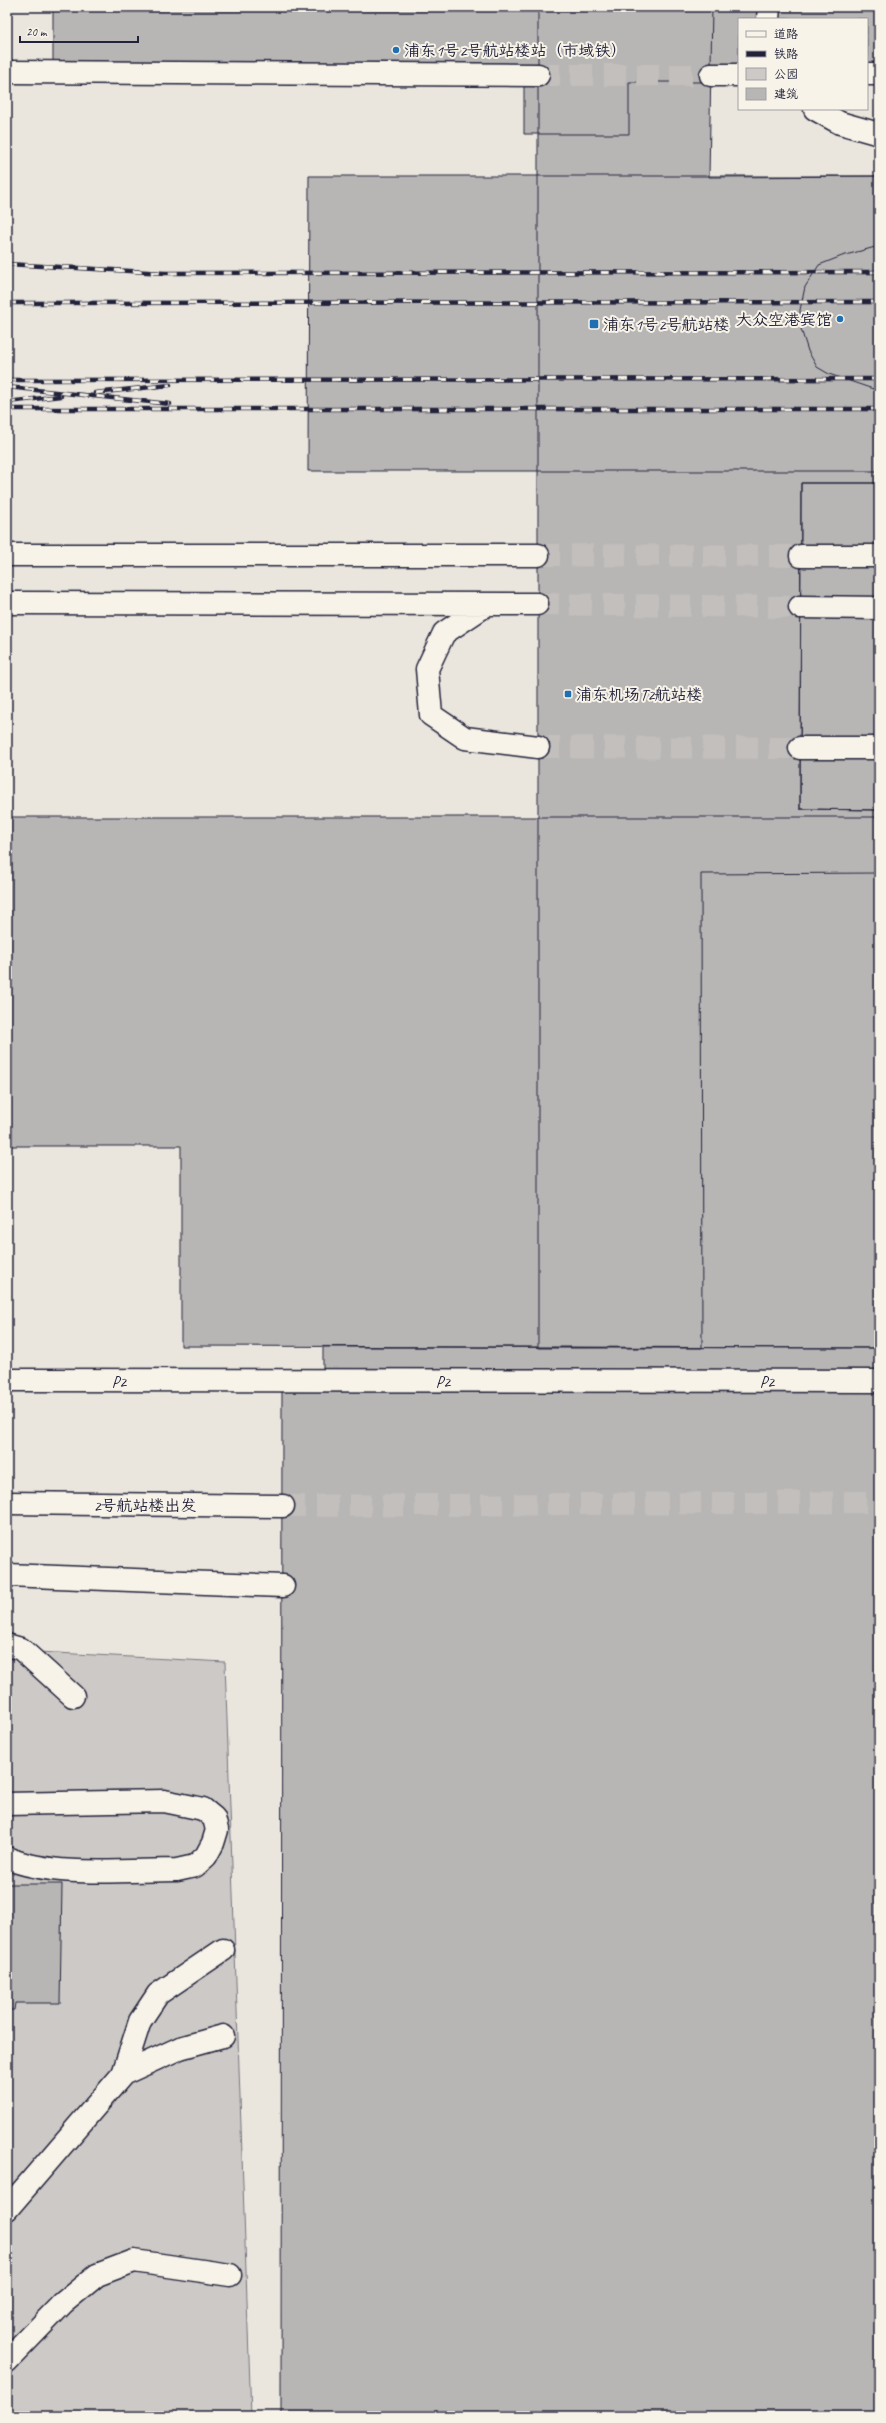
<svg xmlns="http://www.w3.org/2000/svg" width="886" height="2423" font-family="Caveat,'LXGW WenKai TC',sans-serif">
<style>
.green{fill:#cdc9c6;stroke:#787680}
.building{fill:#b8b6b5;stroke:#22223b}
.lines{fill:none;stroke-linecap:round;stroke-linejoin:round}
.tertiary-tunnel{stroke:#c2bfbd;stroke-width:22;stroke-dasharray:22 11;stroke-linecap:butt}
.primary-tunnel{stroke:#c2bfbd;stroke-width:22;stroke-dasharray:22 11;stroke-linecap:butt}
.trunk-tunnel{stroke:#c2bfbd;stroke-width:22;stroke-dasharray:22 11;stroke-linecap:butt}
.service-casing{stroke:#22223b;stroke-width:25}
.tertiary-casing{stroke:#22223b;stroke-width:25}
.primary-casing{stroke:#22223b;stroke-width:25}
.trunk-casing{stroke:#22223b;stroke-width:25}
.service{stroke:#f7f3e8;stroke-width:22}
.tertiary{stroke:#f7f3e8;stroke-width:22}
.primary{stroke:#f7f3e8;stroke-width:22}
.trunk{stroke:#f7f3e8;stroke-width:22}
.rail-casing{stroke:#22223b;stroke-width:4.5}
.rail{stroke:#f7f3e8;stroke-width:3;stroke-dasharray:9;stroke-linecap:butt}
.poi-dot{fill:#1f6fb2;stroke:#f7f3e8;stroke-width:1.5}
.labels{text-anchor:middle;stroke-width:4;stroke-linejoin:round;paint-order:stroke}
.poi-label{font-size:16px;fill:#22223b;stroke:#f7f3e8;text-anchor:start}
.street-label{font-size:16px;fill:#22223b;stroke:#f7f3e8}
</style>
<rect width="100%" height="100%" fill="#eae6de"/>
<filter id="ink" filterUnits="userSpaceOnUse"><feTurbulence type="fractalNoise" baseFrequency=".025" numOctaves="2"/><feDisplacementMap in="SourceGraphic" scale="8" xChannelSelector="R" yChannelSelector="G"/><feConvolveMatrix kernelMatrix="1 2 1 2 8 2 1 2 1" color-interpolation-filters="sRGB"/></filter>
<g filter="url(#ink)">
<path class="green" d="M7,1647L38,1652L225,1662L251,2416H7Z"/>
<path class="building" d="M53,7H879V82H867V19H739V82H629V134H524V82H53Z
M538,7H712L709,177L879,176V483H801L800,809L879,810V873L701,874L702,1348H538Z
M309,176H879V471H308Z
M879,246V391L829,374L817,367L808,351L801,329L800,310L805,287L819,265L842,256Z
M801,483H879V810L800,809Z
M7,817H879V1348L181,1346V1146H7Z
M323,1347L879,1348V2416H281L282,1388H323Z
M7,1884H62L60,2003H15L14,2010H7Z"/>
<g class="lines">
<path class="tertiary-tunnel" d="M537,604L800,607
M538,747L800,748"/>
<path class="primary-tunnel" d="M283,1506L879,1502"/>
<path class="trunk-tunnel" d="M538,75H711
M538,555L801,556"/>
<defs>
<path id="service" d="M768,19L769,7
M815,109L840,123L879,134
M7,1575L283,1586
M7,1645L21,1649L73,1696
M7,1804L164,1801L203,1809L214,1818L217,1830L213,1843L206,1856L195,1866L177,1870C126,1870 54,1878 7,1858
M123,2074L140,2021L158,1994L223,1950
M7,2209L123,2074L180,2048L223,2036
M7,2361L63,2303L97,2275L134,2261L230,2275"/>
<path id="tertiary" d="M7,603L537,604
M486,605L444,633L427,669L431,715L465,738L538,747
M800,607L879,608
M800,748H879"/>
<path id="primary" d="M7,1380L879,1381
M7,1503L283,1506"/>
<path id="trunk" d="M7,72L538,75
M867,74H879
M711,75H739
M7,555H538
M801,556H879"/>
</defs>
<use href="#service" class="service-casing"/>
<use href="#tertiary" class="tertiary-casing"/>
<use href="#primary" class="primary-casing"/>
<use href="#trunk" class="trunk-casing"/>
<use href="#service" class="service"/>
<use href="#tertiary" class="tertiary"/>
<use href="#primary" class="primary"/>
<use href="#trunk" class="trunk"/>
<defs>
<path id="rail" d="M7,264L165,273L879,272
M7,303L879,302
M7,380L879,379
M7,387L170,404
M95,393L170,385
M7,402L61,396
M7,409H879"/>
</defs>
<use href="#rail" class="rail-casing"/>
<use href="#rail" class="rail"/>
</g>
</g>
<g class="poi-dot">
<circle cx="396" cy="50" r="4"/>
<circle cx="840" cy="319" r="4"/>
<rect x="589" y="319" width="10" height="10" rx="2"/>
<rect x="564" y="690" width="8" height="8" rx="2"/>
</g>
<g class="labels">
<g class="poi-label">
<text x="404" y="56">浦东1号2号航站楼站（市域铁）</text>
<text x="832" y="325" text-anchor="end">大众空港宾馆</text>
<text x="603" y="330">浦东1号2号航站楼</text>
<text x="576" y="700">浦东机场T2航站楼</text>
</g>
<g class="street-label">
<text x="119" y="1387">P2</text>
<text x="443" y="1387">P2</text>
<text x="767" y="1387">P2</text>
<text x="145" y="1511">2号航站楼出发</text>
</g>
</g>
<rect width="886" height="2423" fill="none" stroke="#f7f3e8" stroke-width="24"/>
<rect x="12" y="12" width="862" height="2399" fill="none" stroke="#22223b" stroke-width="1.5" filter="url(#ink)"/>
<rect x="738" y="18" width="130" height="92" fill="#f7f3e8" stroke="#a29fa3"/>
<rect x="746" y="31" width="20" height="6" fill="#f7f3e8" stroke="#a29fa3"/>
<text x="774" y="38" font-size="12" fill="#22223b">道路</text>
<rect x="746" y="51" width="20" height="6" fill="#22223b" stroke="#a29fa3"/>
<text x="774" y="58" font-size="12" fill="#22223b">铁路</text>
<rect x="746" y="68" width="20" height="12" fill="#cdc9c6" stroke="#a29fa3"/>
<text x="774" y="78" font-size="12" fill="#22223b">公园</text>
<rect x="746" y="88" width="20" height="12" fill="#b8b6b5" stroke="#a29fa3"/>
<text x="774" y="98" font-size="12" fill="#22223b">建筑</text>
<path d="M20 36v6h118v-6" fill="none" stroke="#22223b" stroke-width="2"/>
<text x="26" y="36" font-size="12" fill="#22223b" stroke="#f7f3e8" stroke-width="3" paint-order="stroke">20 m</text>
</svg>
